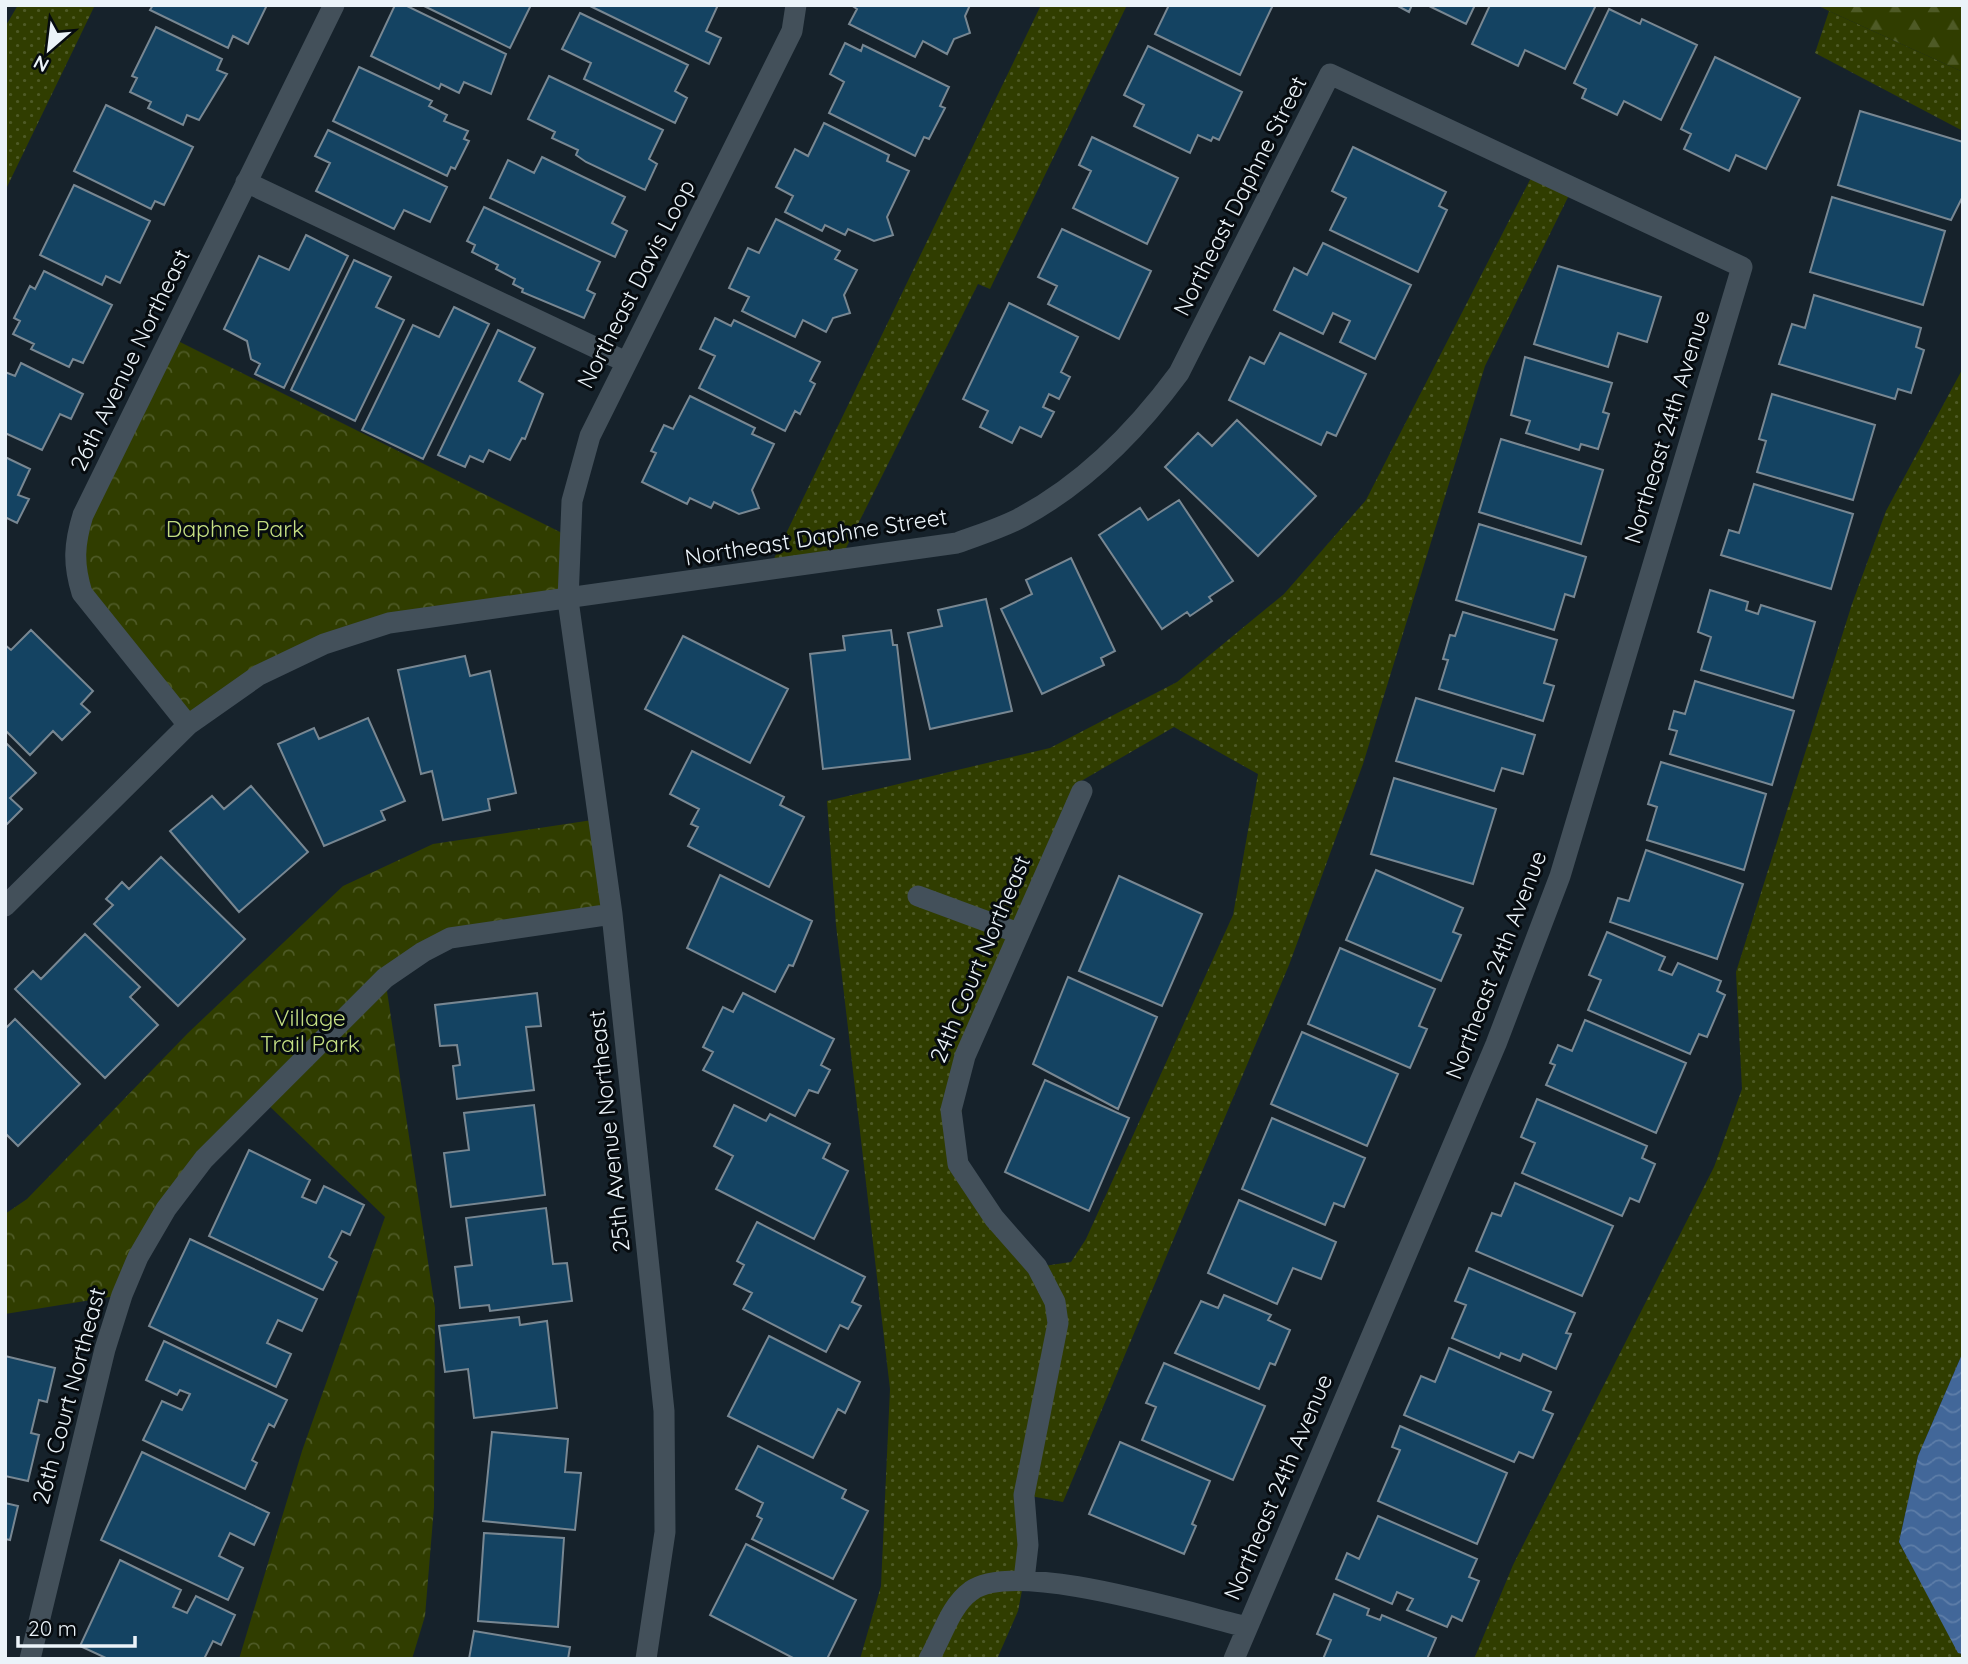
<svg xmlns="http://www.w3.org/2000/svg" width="1968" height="1664" font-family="Quicksand,sans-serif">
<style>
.grass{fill:url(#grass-dots);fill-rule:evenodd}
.forest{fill:url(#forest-firs)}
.park{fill:url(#park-crowns)}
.water{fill:url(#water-waves)}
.building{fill:#144362;stroke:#788792;stroke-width:2}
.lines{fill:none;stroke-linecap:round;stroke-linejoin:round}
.minor{stroke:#43505a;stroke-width:21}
.labels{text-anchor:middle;stroke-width:6;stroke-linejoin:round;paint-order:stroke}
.street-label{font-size:23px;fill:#ebf3f9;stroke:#060b0f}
.park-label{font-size:23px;fill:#c5df83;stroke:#060b0f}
</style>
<defs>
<pattern id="grass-dots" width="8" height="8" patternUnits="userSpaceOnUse" patternTransform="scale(1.75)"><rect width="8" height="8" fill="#303d00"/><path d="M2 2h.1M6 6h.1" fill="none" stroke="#4e5a26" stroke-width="1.8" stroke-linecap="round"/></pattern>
<pattern id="forest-firs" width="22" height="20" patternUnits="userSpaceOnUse" patternTransform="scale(1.75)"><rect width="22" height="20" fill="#303d00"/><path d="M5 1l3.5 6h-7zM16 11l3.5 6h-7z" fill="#4e5a26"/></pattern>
<pattern id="park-crowns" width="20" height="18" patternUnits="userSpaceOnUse" patternTransform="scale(1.75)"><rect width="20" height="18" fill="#303d00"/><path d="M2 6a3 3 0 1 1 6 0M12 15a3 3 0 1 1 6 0" fill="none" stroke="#4e5a26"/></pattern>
<pattern id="water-waves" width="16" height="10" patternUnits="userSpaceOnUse" patternTransform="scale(1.75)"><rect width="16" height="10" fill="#426799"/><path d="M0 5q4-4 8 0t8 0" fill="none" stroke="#5d7da8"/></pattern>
</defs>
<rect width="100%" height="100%" fill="#16222b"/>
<path class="grass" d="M18,5H95L5,191V27Z
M1041,5H1127L990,289L978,284L840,560L768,571Z
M1829,11L1963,72V131L1815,53Z
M1536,168L1573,187L1485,366L1363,764L1289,965L1063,1502L1025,1495L1024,1580L1018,1611L997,1659H860L881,1586L890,1389L836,925L827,801L1050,748L1177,682L1284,594L1366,500ZM1174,727L1258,774L1233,915L1086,1239L1071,1262L1037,1267L958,1164L965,1056L1076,784Z
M1963,368V1352L1918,1456L1899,1542L1963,1659H1474L1513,1565L1714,1167L1742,1089L1736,972L1852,604L1886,511Z"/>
<path class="forest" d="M1817,5H1963V72L1829,11Z"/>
<path class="park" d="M170,337L570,537L568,600L324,644L188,725L82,593L83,515Z
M599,819L612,914L450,938L385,978L435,1308L434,1507L425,1616L412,1659H239L302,1451L385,1217L263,1100L204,1159L122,1295L5,1314V1214L27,1199L188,1033L343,886L433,844Z"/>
<path class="water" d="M1963,1352V1654L1958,1653L1899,1542L1918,1456Z"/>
<path class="building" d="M153,5H267L248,44L233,36L228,48L150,10Z
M395,5H405L506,54L491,94L464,82L459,93L441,84L439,89L371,56Z
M422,5H531L510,48Z
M588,5H718L706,31L721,38L709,64Z
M970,5L965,16L970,33L954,39L947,54L923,41L915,57L849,24L857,9L851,5Z
M1169,5H1269L1272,7L1240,75L1155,34Z
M1396,5H1412L1409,12Z
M1427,5H1475L1466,24Z
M1490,5H1596L1565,69L1525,50L1518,66L1472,44Z
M1609,9L1640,24L1642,19L1697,45L1661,120L1624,101L1617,115L1582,98L1586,89L1574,83Z
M580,13L688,65L675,91L687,98L675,123L584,79L591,63L562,49Z
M156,27L222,59L217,70L227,74L199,120L187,115L183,125L148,108L151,102L130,92L137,78L132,76Z
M845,43L861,51L863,45L949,87L940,106L945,108L929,139L924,137L915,156L829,113L844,82L830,74Z
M1148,46L1242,92L1219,140L1213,137L1211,141L1198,135L1190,153L1134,126L1144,105L1124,95Z
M1715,57L1800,98L1766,169L1736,155L1729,171L1684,149L1691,134L1681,129Z
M359,67L432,101L429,106L447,115L444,121L468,131L464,139L469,141L455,169L451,167L447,176L333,121Z
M549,76L663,130L649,159L657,164L645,190L586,162L576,155L578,150L552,138L555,132L528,119Z
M106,105L193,147L164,205L155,201L151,209L74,171Z
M1860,111L1963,142V196L1951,220L1838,185Z
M824,123L889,155L887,161L909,171L887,217L893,235L874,241L848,229L845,235L825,225L822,231L785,212L793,196L776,187L795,149L808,156Z
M328,130L447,187L430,222L404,210L394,229L316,191L330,163L315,156Z
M1092,137L1178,178L1147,244L1073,208L1091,171L1079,165Z
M1353,147L1446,192L1439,206L1447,210L1418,272L1330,230L1346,198L1332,191Z
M542,157L625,197L612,223L627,231L615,257L490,198L508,160L534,173Z
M74,185L150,221L120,283L106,276L102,285L40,255Z
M1832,197L1945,231L1923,305L1810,272Z
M484,207L600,262L587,290L595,294L584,318L522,292L523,289L513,284L515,279L496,269L498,265L472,252L475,245L467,241Z
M776,219L840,251L835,259L857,270L844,295L850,313L833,318L826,332L803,320L795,337L742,311L749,297L729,288L748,248L759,253Z
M1062,229L1151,271L1119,339L1048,304L1057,286L1038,277Z
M306,235L348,256L284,388L255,374L260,364L251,359L247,341L224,329L259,256L289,270Z
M1323,243L1411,285L1375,359L1340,342L1350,321L1333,313L1323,334L1274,310L1294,268L1307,275Z
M354,260L391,277L376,307L404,320L355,421L291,390Z
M1558,266L1661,297L1647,342L1618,333L1608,367L1534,344Z
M44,271L112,305L83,363L73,359L69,367L31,349L34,344L13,334L20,321L14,318L30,286L35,289Z
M1814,295L1921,328L1916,347L1924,350L1911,393L1898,389L1895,399L1779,364L1792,324L1805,328Z
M1009,303L1078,337L1061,372L1070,377L1059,399L1049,394L1043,407L1054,412L1041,437L1020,427L1012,443L980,427L988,411L963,399Z
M454,307L489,324L423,459L362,430L413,325L439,337Z
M715,318L731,326L734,320L820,362L810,381L815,384L800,414L795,411L785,431L699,388L715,356L700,349Z
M498,330L535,348L519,381L543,394L525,439L522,438L510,460L489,450L483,462L470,456L465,467L438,455Z
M1280,333L1366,374L1336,436L1327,432L1321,445L1229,400L1250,357L1264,364Z
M1525,357L1612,383L1603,412L1609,414L1598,449L1581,444L1579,450L1526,433L1530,421L1511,415Z
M21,363L83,394L71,419L60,414L42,450L5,433V372L15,376Z
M1772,394L1875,425L1853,500L1757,472L1766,441L1759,439Z
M690,396L755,428L752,434L774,444L752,490L759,508L739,514L714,502L711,508L690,498L687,504L642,482L656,453L651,451L664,425L673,429Z
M1237,420L1316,496L1258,556L1165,467L1198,433L1212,446Z
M1501,439L1603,470L1581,544L1479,512Z
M5,457L30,469L18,495L29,499L17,523L7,518L5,521Z
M1754,484L1853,514L1831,589L1721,555L1729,530L1739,533Z
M1179,500L1233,581L1209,597L1212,601L1190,616L1187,612L1162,629L1099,535L1140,508L1148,520Z
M1479,524L1586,557L1574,597L1565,594L1554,630L1456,600Z
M1071,558L1115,651L1101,658L1104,665L1042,694L1001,609L1032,594L1026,580Z
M1710,590L1748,602L1746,610L1758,614L1761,605L1815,622L1793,698L1701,670L1711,637L1698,632Z
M986,599L1012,711L930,729L908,633L942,626L938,610Z
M1463,612L1557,640L1544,683L1554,686L1543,721L1439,689L1448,660L1443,659L1450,635L1455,636Z
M31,630L93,691L81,704L90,712L62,740L53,731L30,755L5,730V645L11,650Z
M891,630L893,645H897L910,759L823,769L810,654L845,650L843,636Z
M683,636L788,689L750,763L645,709Z
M465,656L470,676L490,671L516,793L488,799L490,810L443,820L432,771L421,774L398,670Z
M1695,681L1794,711L1772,785L1670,754L1677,731L1669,729L1674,711L1685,714Z
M1416,698L1535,735L1523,774L1502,768L1494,791L1396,761Z
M368,718L405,801L381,811L385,820L324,846L278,744L314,728L319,739Z
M5,742L36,773L10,798L22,809L5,826Z
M692,751L784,797L780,805L804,817L769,887L688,846L698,827L691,824L699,809L670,794Z
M1661,762L1766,794L1744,870L1647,840L1657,807L1648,804Z
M1394,778L1496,809L1473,884L1371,854Z
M251,786L308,852L239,912L170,831L212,796L224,809Z
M1646,850L1743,884L1717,959L1610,922L1618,898L1629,901Z
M161,857L245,939L178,1006L94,924L113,905L106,899L122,882L129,889Z
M1376,870L1463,908L1453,932L1461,935L1441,981L1346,940Z
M720,875L812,921L793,966L789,965L775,992L687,948Z
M1119,876L1202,914L1162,1006L1079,971Z
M1607,932L1665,957L1659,970L1672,975L1678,963L1721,981L1717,991L1725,995L1707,1037L1699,1034L1690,1054L1588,1010L1601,980L1589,975Z
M85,934L140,987L130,997L158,1025L105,1078L15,989L33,971L41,979Z
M1340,948L1435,989L1419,1026L1427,1029L1410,1068L1308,1024Z
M1068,977L1157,1017L1118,1109L1033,1064Z
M537,993L541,1026L526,1027L534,1090L457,1099L453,1066L460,1065L457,1045L440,1046L435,1005Z
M743,993L834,1039L821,1065L830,1070L818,1093L809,1090L795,1116L703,1070L713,1052L703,1047L723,1007L733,1012Z
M15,1019L80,1084L18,1146L5,1133V1029Z
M1585,1020L1686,1063L1656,1133L1546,1085L1555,1065L1550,1063L1558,1045L1572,1051Z
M1302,1032L1398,1074L1367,1146L1271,1104Z
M1045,1080L1129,1118L1089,1211L1005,1172Z
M1537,1099L1647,1146L1642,1158L1655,1164L1639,1202L1630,1198L1622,1216L1522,1173L1535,1143L1521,1137Z
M534,1105L545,1195L451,1207L444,1153L469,1150L464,1113Z
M734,1105L766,1121L770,1114L830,1144L823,1158L848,1171L814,1239L716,1189L733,1156L714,1146Z
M1272,1118L1365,1158L1344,1207L1334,1203L1325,1225L1242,1189Z
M249,1150L310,1180L302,1197L316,1203L324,1186L364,1205L350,1235L342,1231L329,1257L337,1262L323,1290L209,1236Z
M1515,1183L1613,1226L1582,1296L1476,1251L1492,1213L1501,1216Z
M1239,1200L1336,1242L1321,1279L1293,1268L1277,1304L1208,1273Z
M546,1208L553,1264L567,1263L572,1301L490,1311L489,1305L460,1308L455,1267L472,1265L466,1218Z
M757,1222L865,1277L852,1302L861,1306L848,1329L840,1325L826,1352L743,1309L752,1293L734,1284L744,1265L737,1261Z
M190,1239L317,1299L302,1331L278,1320L267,1343L291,1354L276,1387L149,1326Z
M1469,1268L1575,1313L1566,1333L1571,1334L1556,1369L1523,1354L1520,1361L1501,1353L1499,1358L1452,1338L1466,1305L1455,1301Z
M1224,1295L1271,1315L1268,1320L1290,1330L1275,1365L1270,1363L1259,1389L1175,1353L1201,1301L1218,1308Z
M519,1317L520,1325L547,1321L557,1408L474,1418L468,1369L445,1372L439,1326Z
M769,1336L860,1382L845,1413L838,1409L813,1458L728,1416Z
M164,1341L287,1400L274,1427L269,1424L252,1460L257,1463L245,1489L143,1440L162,1401L182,1410L190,1394L180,1390L177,1395L146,1380Z
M1449,1348L1551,1392L1543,1410L1553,1414L1533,1458L1519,1452L1514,1462L1404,1415L1421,1376L1435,1382Z
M5,1356L55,1368L47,1402L39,1400L31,1433L39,1435L28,1481L5,1476Z
M1164,1363L1265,1406L1233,1480L1142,1440L1156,1407L1146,1403Z
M1400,1426L1507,1473L1477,1544L1378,1501L1400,1450L1392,1447Z
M492,1432L568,1439L565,1472L581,1473L575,1530L483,1521Z
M1120,1442L1210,1481L1192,1524L1196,1526L1184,1554L1089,1514Z
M758,1446L846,1490L842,1498L868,1511L833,1579L752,1539L762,1519L757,1516L763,1503L736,1489Z
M142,1452L269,1513L254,1545L230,1533L219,1556L243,1568L228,1600L101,1540Z
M5,1503L18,1506L10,1540L5,1539Z
M1378,1516L1477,1559L1469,1577L1479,1581L1462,1621L1452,1616L1447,1627L1407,1610L1413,1599L1397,1592L1392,1604L1336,1579L1347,1553L1359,1559Z
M484,1533L564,1538L558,1627L478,1621Z
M746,1544L856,1600L827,1659H795L710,1615Z
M120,1560L181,1590L173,1607L187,1613L196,1596L235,1615L221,1645L213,1641L204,1659H108L80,1646Z
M1334,1594L1369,1609L1367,1615L1380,1620L1382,1615L1436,1638L1427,1659H1323L1331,1640L1317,1634Z
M474,1631L570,1647L568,1659H469Z"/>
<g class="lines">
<path class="minor" d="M246,182L626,362
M188,725L82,593C73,564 74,544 83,515L334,5
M918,896L1018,933
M5,906L188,725L259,675L324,644L389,623L957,543C978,535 1002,528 1022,517C1085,483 1137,430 1179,373L1330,74L1742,267L1560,876L1496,1044L1234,1659
M1024,1580L1028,1545L1024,1495L1058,1323L1055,1302L1037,1267L994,1218L958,1164L951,1110L965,1056L1082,791
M30,1659L105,1349L122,1295L138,1257L166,1209L204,1159L385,978L423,952L450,938L612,914
M646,1659L665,1532L664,1411L612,914L568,600L572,501L590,436L792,31L796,5
M929,1659C942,1637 950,1606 971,1591C1015,1558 1192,1614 1247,1627"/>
</g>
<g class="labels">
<g class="street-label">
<text transform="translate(1240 196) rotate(-63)" y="8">Northeast Daphne Street</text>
<text transform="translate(636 284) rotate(-63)" y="8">Northeast Davis Loop</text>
<text transform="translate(130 360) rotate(-64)" y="8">26th Avenue Northeast</text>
<text transform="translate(1667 427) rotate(-73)" y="8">Northeast 24th Avenue</text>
<text transform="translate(816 537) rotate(-9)" y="8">Northeast Daphne Street</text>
<text transform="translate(980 959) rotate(-67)" y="8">24th Court Northeast</text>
<text transform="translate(1496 965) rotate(-69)" y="8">Northeast 24th Avenue</text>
<text transform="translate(609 1131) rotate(-96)" y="8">25th Avenue Northeast</text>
<text transform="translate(69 1396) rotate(-75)" y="8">26th Court Northeast</text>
<text transform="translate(1278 1487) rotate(-67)" y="8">Northeast 24th Avenue</text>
</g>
<g class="park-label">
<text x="235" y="537">Daphne Park</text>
<text x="310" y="1026">Village<tspan x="310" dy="26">Trail Park</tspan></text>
</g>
</g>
<rect width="1968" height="1664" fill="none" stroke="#ebf3f9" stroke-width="14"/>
<g transform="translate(49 49) rotate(208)" stroke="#060b0f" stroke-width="5" paint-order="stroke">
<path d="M0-5L12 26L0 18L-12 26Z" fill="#ebf3f9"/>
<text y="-10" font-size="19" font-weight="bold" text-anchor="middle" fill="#ebf3f9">N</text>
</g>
<path d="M18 1636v10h117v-10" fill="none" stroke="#ebf3f9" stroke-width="3.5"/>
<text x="28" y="1636" font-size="21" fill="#ebf3f9" stroke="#060b0f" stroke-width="5" paint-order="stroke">20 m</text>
</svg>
